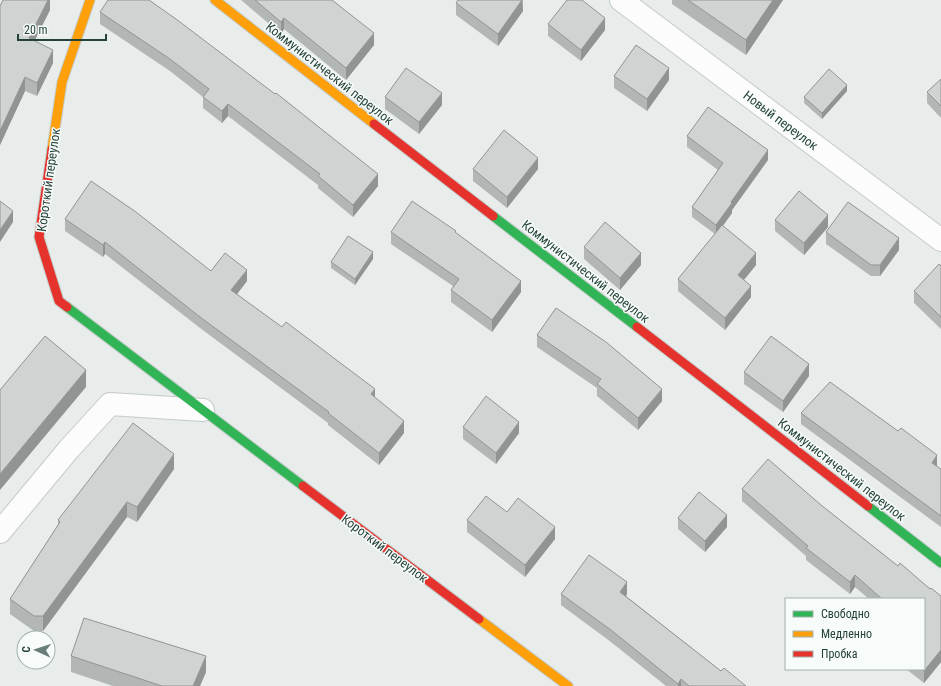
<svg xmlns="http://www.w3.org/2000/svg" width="941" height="686" font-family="'Roboto Condensed',sans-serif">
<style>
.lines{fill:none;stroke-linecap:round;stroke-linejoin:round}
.street-casing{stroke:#c5cac8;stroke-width:24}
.fast-casing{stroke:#c3cbc8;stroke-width:11}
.slow-casing{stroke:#c3cbc8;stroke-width:11}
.jam-casing{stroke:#c3cbc8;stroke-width:11}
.street{stroke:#fcfcfc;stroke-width:22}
.fast{stroke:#30b455;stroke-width:9}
.slow{stroke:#ff9f0a;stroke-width:9}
.jam{stroke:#e5322d;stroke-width:9}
.wall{fill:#b2b6b5}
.shaded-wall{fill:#919493}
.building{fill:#cfd4d2;stroke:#919493}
.labels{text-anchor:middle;stroke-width:3;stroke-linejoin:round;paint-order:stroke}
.street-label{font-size:13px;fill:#24423a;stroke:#f7fbf9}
</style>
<rect width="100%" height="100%" fill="#e8edeb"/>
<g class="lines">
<defs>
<path id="street" d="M621,0L941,240
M0,532L69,449L110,404L203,410"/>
<path id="fast" d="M493,216L637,327
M67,307L303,486
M868,506L941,563"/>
<path id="slow" d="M215,0L374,124
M52,149L62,82L90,0
M479,619L568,686"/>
<path id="jam" d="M374,124L493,216
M52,149L39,237L59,301L67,307
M637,327L868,506
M303,486L479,619"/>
</defs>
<use href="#street" class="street-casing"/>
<use href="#fast" class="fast-casing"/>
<use href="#slow" class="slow-casing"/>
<use href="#jam" class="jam-casing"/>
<use href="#street" class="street"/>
<use href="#fast" class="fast"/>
<use href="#slow" class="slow"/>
<use href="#jam" class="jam"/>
</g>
<path class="wall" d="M50,0V10L34,41L53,63L37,96L25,91L0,145V6Z
M241,0H332L374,45L346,80L284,29L281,34Z
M523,0V11L498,46L456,15V3Z
M672,0H783L746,55L672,4Z
M100,12L378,186L353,217L318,188V185L228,116L222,123L203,108V97L170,71L100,24Z
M548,24L605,30L581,61L548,36Z
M614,76L669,80L647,111L614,88Z
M941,79V118L927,103V92Z
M847,91L822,119L804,103V97Z
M385,97L442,105L419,134L385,109Z
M687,136L768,160L732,210V213L723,226L756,265L744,280L751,297L725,330L678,291V279L715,234L692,217V207L718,170L687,147Z
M473,169H538L507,208L473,181Z
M65,219L211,271L247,281L237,294L375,398L404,433L379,465L328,425V423L200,328L105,254L103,257L65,231Z
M775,220L828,227L804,255L775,231Z
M391,232L456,233L521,292L492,332L451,302V290L453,286L391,244Z
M826,232L899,250L880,276H871L826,244Z
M584,247L641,265L620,290L584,259Z
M373,259L355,285L331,268V262Z
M941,266V329L914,303V291Z
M537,335L662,401L638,430L597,396V388L537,347Z
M744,372L809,376L783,412L744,384Z
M801,413L937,467L941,469V527L801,424Z
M463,427L519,433L496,464L463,439Z
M174,469L137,522L127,517L43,631H34L10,614V599L58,525V520Z
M742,489L821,505L898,566L941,596V662L924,683L906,669H924V599H869L855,587L850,594L806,560V556L742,501Z
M678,518L727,527L705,552L678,529Z
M467,520L555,539L525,577L467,532Z
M561,594H627L626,596L721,671L746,686H666L611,642L561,605Z
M71,656L206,672L200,686H113L71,672Z"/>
<path class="shaded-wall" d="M48,0H50V10L29,52V38Z
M522,0L523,11L498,46V34Z
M773,0H783L746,55V40Z
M284,18V29L281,34V22Z
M605,18V30L581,61V50Z
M374,33V45L346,80V68Z
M53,50V63L37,96V83Z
M669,68V80L647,111V99Z
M25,77V91L0,145V131Z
M847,85V91L822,119V113Z
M442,93V105L419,134V122Z
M228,104V116L222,123V111Z
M768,150V160L732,210V213L716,235V225L731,202Z
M538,158V169L507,208V197Z
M378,174V186L353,217V205Z
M13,211V222L0,242V230Z
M828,215V227L804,255V243Z
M899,238V250L880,276V265Z
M105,242V254L103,257V245Z
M373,252V259L355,285V279Z
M641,253V265L620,290V278Z
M756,253V265L738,287V275Z
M247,270V281L231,302V290Z
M521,281V292L492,332V320Z
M751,286V297L725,330V318Z
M809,364V376L783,412V401Z
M86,370V387L0,490V474Z
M375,389V401L371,394Z
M662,389V401L638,430V418Z
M404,421V433L379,465V453Z
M519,422V433L496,464V453Z
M174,454V469L137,522V507Z
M937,455V467L932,463Z
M127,502V517L43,631V616Z
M727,515V527L705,552V541Z
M555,527V539L525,577V565Z
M855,575V587L850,594V582Z
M627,582V594L620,604V592Z
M941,650V662L924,683V671Z
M206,656V672L200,686H193Z
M681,679V686H678V684Z"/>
<path class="building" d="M3,0H48L29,38L53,50L37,83L25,77L0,131V6Z
M108,0H149L176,19L275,94L276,93L378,174L353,205L318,176L320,174L228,104L222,111L203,97L209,89L170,59L100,12Z
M255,0H332L374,33L346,68L284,18L281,22Z
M458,0H522L498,34L456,3Z
M567,0H582L605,18L581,50L548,24Z
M688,0H773L746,40Z
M636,45L669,68L647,99L614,76Z
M406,68L442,93L419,122L385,97Z
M829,69L847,85L822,113L804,97Z
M941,79V106L927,92Z
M708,107L768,150L731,202L732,203L716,225L692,207L723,163L687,136Z
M504,130L538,158L507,197L473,169Z
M91,181L136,212L211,271L225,253L247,270L231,290L282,327L286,322L375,389L371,394L404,421L379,453L328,413L329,412L200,317L105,242L103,245L65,219Z
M799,191L828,215L804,243L775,220Z
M0,201L13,211L0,230Z
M412,201L456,231L455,232L521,281L492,320L451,290L459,279L391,232Z
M848,202L899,238L880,265H871L826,232Z
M605,222L641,253L620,278L584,247Z
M722,225L756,253L738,275L751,286L725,318L678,279Z
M348,236L373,252L355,279L331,262Z
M939,264L941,266V317L914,291Z
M556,308L606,342L662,389L638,418L597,384L601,379L537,335Z
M45,336L86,370L0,474V390Z
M771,336L809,364L783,401L744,372Z
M830,382L898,431L901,428L937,455L932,463L941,469V516L801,413Z
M486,396L519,422L496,453L463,427Z
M133,423L174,454L137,507L127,502L43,616H34L10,599L60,522L58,520Z
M768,459L821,505L898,566L900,563L930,589L931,588L941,596V650L924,671L921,669H924V599H882L855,575L850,582L806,548L808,546L742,489Z
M699,492L727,515L705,541L678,518Z
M486,496L507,512L518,498L555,527L525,565L467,520Z
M589,555L627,582L620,592L721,671L724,668L746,686H689L681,679L678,684L611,630L561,594Z
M84,618L206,656L193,686H162L71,656Z"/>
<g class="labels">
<g class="street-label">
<text transform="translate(330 73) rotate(38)" y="5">Коммунистический переулок</text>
<text transform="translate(781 120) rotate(37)" y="5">Новый переулок</text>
<text transform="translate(48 180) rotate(-82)" y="5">Короткий переулок</text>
<text transform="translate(586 271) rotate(38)" y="5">Коммунистический переулок</text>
<text transform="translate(842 469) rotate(38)" y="5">Коммунистический переулок</text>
<text transform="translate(385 548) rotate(37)" y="5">Короткий переулок</text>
</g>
</g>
<rect x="785" y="598" width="140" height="72" fill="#f7fbf9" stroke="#a3b1ad"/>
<rect x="793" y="611" width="20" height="6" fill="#30b455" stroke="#a3b1ad"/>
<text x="821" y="618" font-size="12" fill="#24423a">Свободно</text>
<rect x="793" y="631" width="20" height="6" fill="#ff9f0a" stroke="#a3b1ad"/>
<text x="821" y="638" font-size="12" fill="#24423a">Медленно</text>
<rect x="793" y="651" width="20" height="6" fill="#e5322d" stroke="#a3b1ad"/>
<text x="821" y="658" font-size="12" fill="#24423a">Пробка</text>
<g transform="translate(36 650) rotate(273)"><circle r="19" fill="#f7fbf9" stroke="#a3b1ad"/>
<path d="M0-3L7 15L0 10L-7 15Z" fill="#697e78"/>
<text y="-6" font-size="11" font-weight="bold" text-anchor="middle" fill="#24423a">С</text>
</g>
<path d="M18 34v6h88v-6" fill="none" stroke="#24423a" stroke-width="2"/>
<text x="24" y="34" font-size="12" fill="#24423a" stroke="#f7fbf9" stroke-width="3" paint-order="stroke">20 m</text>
</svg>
